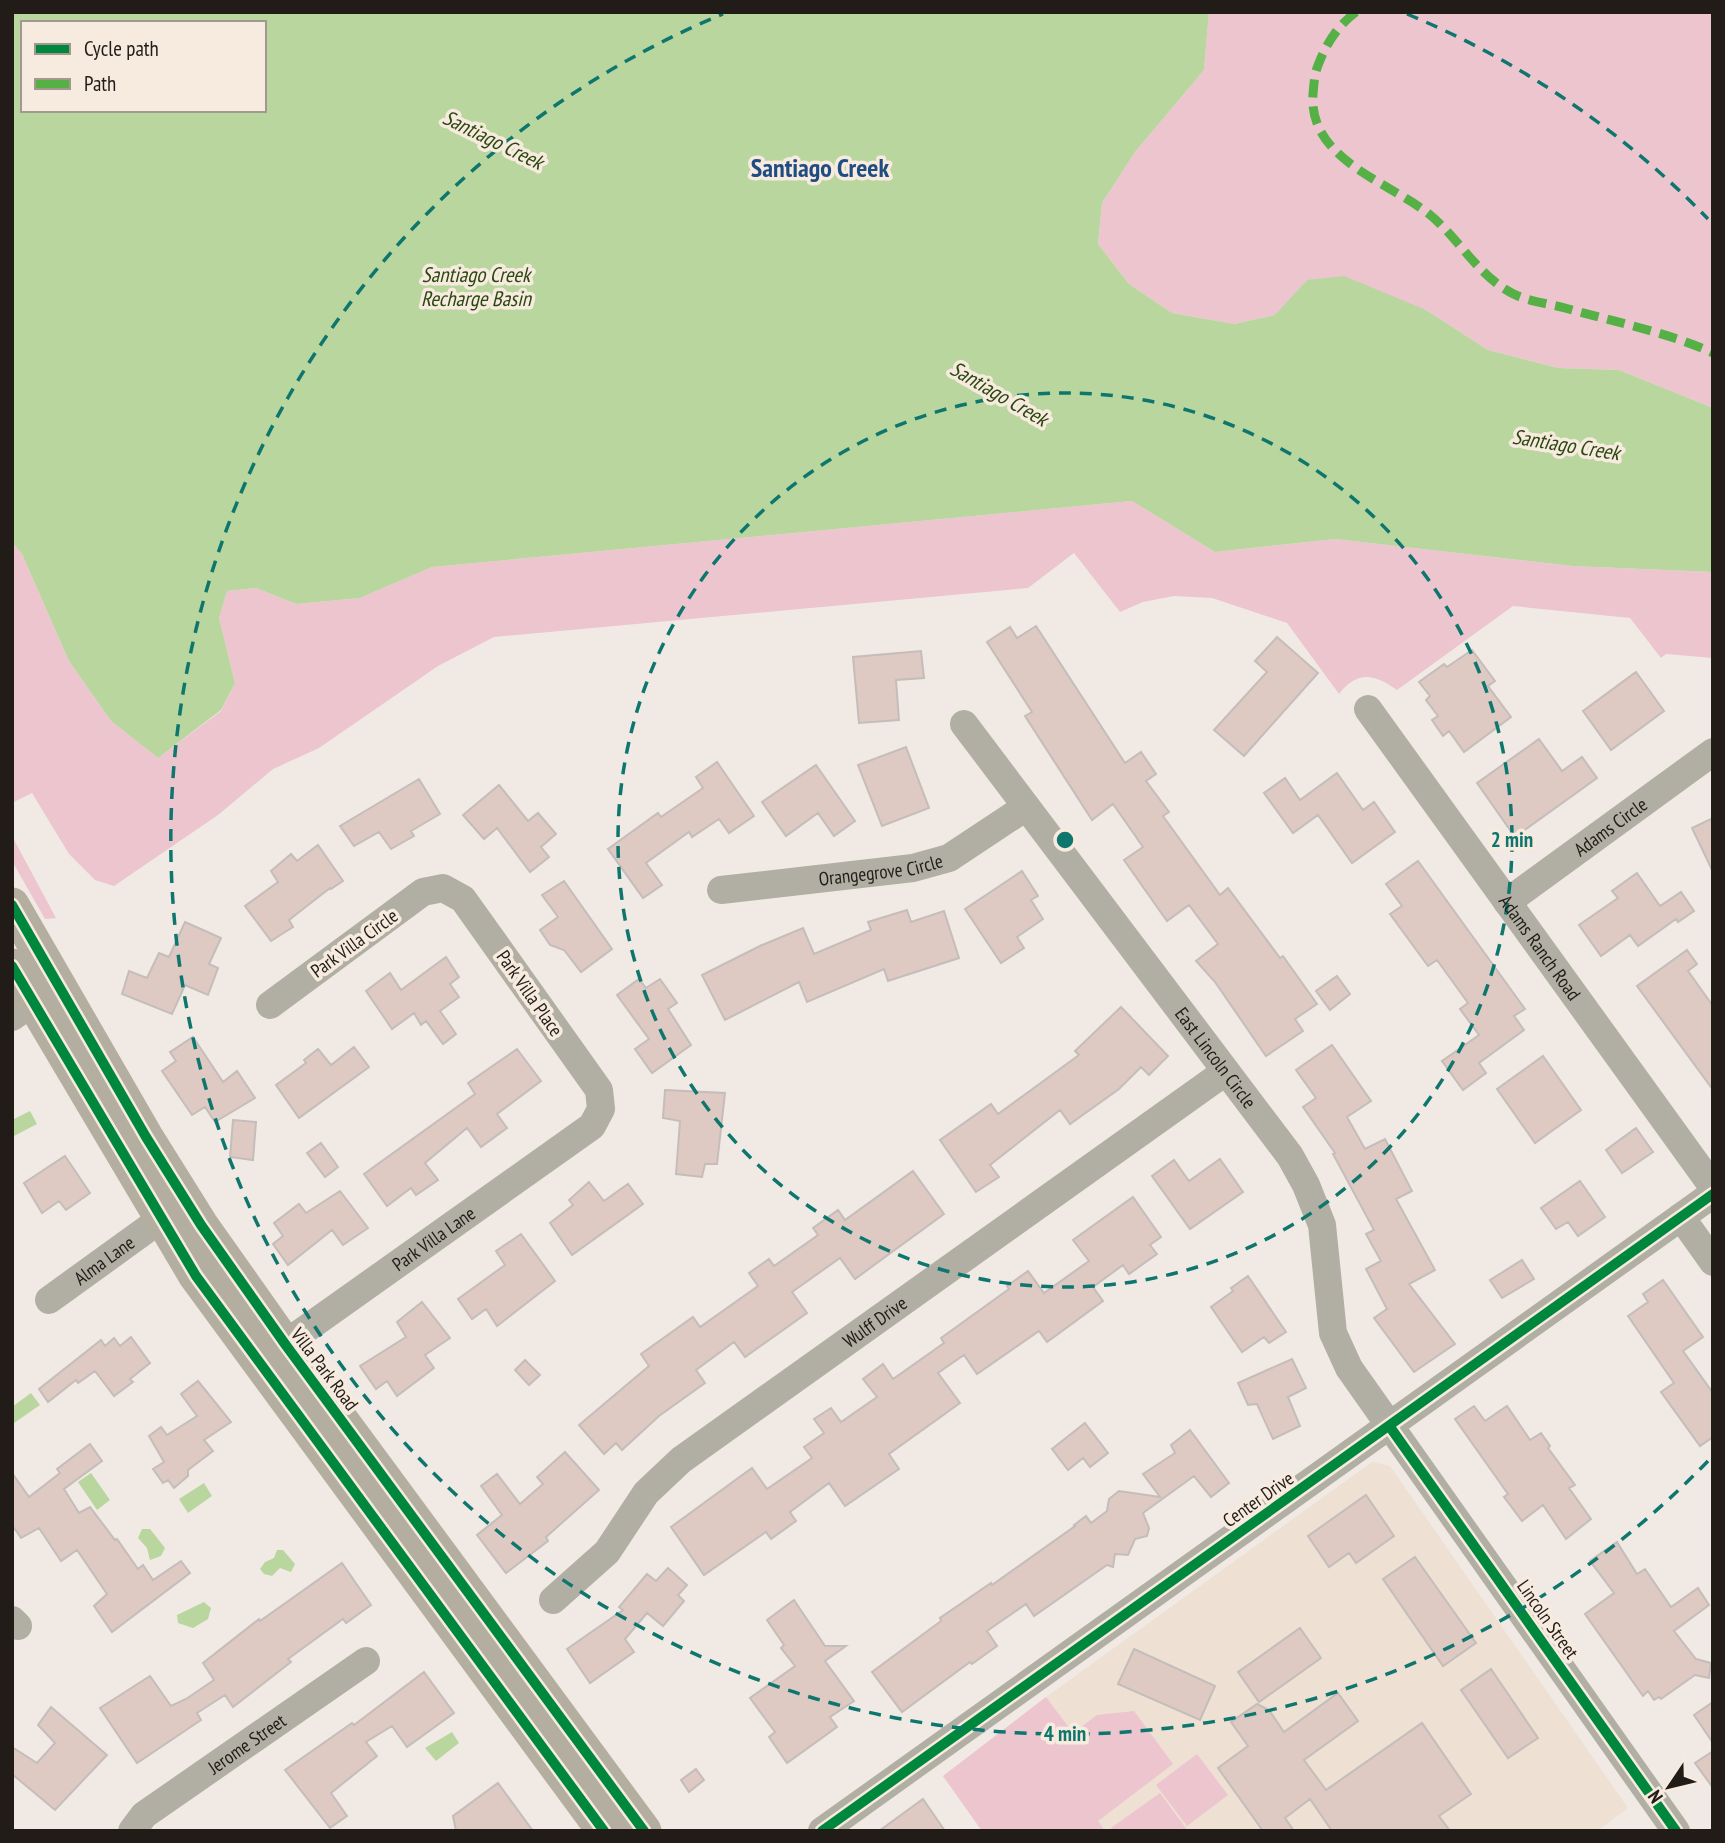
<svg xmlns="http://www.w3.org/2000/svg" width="1725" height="1843" font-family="'PT Sans Narrow',sans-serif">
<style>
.built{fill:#eee0d3}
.green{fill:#ecc5cf}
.water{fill:#b8d69e;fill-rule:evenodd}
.building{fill:#dec9c3;stroke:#c4bdba;stroke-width:2}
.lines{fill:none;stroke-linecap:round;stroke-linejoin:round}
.minor{stroke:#b1aea3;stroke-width:28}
.major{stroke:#b3aea0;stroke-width:35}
.quiet{stroke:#55b145;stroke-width:9;stroke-dasharray:18 9;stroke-linecap:butt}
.cycleway-casing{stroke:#f7eade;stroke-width:15}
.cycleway{stroke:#00873e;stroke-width:10}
.ring{fill:none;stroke:#0f766e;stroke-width:3.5;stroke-dasharray:12 9}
.labels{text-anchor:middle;stroke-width:7;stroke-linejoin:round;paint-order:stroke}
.street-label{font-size:19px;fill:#211c18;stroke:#f7eade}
.water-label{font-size:21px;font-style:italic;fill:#2a4811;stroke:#f7eade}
.district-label{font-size:26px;font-weight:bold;fill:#1f4d81;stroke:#f7eade}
.centre{fill:#0f766e;stroke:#f7eade;stroke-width:3.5}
.ring-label{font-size:21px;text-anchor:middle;font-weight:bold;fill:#0f766e;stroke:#f7eade;stroke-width:7;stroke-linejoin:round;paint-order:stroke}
</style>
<rect width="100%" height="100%" fill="#f1eae4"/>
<path class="built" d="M1372,1462L1390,1466L1628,1808L1597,1831H982L943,1776L1046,1697Z"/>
<path class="green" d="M1209,12H1713V408L1619,370L1558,368L1488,350L1426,310L1307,280L1276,315L1234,324L1172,313L1129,284L1098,244L1102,203L1135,152L1204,70Z
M1132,501L1215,552L1335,539L1573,566L1713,572V658L1666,654L1661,658L1630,618L1513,606L1397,690C1374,674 1358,670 1339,694L1287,623L1212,598L1174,596L1143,602L1120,612L1074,553L1028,588L494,637L438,666L319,748L273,769L218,815L114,886L95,880L69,854L32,793L12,803V542L22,554L69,661L111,721L158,758L221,711L235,683L219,618L227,591L256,588L296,604L360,598L432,567Z
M12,836L56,918L45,919L12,861Z
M1046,1697L1073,1733L1097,1715L1134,1711L1173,1764L1098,1821L1105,1831H982L943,1776Z
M1197,1754L1228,1795L1187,1826L1156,1785Z
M1160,1793L1188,1831H1113L1111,1828Z"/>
<path class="water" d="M12,12H1209L1204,70L1135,152L1102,203L1098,244L1129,284L1172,313L1234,324L1275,315L1307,280L1344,276L1426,310L1488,350L1558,368L1619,370L1713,408V572L1573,566L1335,539L1215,552L1132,501L432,567L360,598L296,604L256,588L227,591L219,618L235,683L221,710L158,758L111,721L69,661L22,554L12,542ZM23,23H264V110H23Z
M30,1111L37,1124L12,1137V1120Z
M31,1393L40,1405L14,1423L12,1407Z
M91,1473L110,1500L97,1510L78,1482Z
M204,1483L212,1496L188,1513L179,1499Z
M142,1529H150L165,1548L161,1556L150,1560L147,1548L138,1538Z
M277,1550H283L295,1564L291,1572L280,1568L272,1576L264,1574L260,1569L265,1562L274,1558Z
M204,1602L211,1608L208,1619L193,1628L178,1623L177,1615Z
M452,1732L459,1743L436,1761L425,1748Z"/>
<path class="building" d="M1036,626L1125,763L1141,752L1156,774L1146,781L1169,812L1163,816L1220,895L1228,888L1280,958L1283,956L1317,1004L1295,1019L1303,1031L1266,1056L1215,982L1196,961L1218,944L1189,905L1167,921L1124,860L1143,847L1113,804L1092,820L1025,716L1032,712L987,642L1010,627L1017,638Z
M1277,637L1318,673L1244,756L1214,730L1267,672L1255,661Z
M1472,650L1495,681L1488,686L1511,717L1464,752L1449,731L1443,736L1432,720L1438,716L1426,700L1430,696L1419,682L1444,664L1447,667Z
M921,651L924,678L896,680L899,720L859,723L853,657Z
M1636,672L1664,711L1611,750L1583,711Z
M1539,739L1562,771L1582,757L1597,778L1515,837L1477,783Z
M906,747L929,808L882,826L858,765Z
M717,762L754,816L729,833L719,819L692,837L689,832L646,863L662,885L643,898L608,849L658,813L661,817L703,788L696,777Z
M816,765L855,821L834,836L818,813L786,836L762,802Z
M1337,773L1363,810L1374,802L1395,832L1352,863L1318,815L1293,833L1264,793L1285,778L1300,800Z
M419,779L440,814L411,831L414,836L391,849L379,832L354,846L340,826Z
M499,785L528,821L538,813L556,834L541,847L549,857L530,872L497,828L484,839L463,815Z
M1713,818V872L1692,828Z
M318,845L343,881L331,889L330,888L289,920L293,927L271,941L245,906L278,882L271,871L291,854L297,861Z
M1418,861L1525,1009L1514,1016L1524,1030L1479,1063L1486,1073L1463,1090L1442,1061L1479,1035L1460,1009L1468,1003L1437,960L1428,966L1390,914L1402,906L1386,884Z
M1022,871L1038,896L1031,900L1043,919L1017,937L1024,948L1001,963L965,909Z
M1637,873L1660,906L1681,892L1694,911L1678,922L1676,919L1638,946L1630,935L1601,956L1579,925L1618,898L1612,891Z
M564,881L612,949L581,972L564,950L550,945L540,930L558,917L542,895Z
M907,910L911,922L944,911L959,958L888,981L884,969L807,1002L799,982L725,1020L702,975L762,945L803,928L814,954L871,930L868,922Z
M185,922L221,938L209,964L218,968L208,995L185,985L172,1014L122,994L129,971L147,978L159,953L169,957Z
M1687,950L1697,964L1688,971L1713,1006V1090L1637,986Z
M446,957L459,977L450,984L459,997L440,1011L456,1034L443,1044L426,1021L421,1025L414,1013L392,1029L366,991L390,973L401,990Z
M1337,976L1350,994L1330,1010L1316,991Z
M639,979L646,988L660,979L677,1003L668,1009L691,1045L652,1073L635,1049L649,1039L617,995Z
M1121,1007L1168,1056L1149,1075L1141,1067L1119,1089L1070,1124L1060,1110L990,1165L999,1177L976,1192L940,1140L991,1104L998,1114L1079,1055L1075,1051Z
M193,1037L223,1082L237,1071L255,1098L215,1122L205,1107L192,1115L162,1071L176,1061L170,1052Z
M1332,1045L1371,1101L1347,1117L1365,1149L1385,1139L1412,1191L1396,1199L1435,1270L1409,1284L1455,1344L1414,1372L1374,1318L1387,1309L1366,1269L1381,1261L1366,1234L1374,1230L1333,1154L1335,1153L1303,1107L1316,1098L1296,1070Z
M354,1047L369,1067L299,1118L276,1085L306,1063L304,1060L318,1049L331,1065Z
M517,1049L541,1081L497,1114L507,1128L481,1147L467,1128L425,1163L438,1180L416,1195L411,1188L387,1206L364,1174L475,1094L468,1083Z
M1543,1056L1581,1110L1535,1143L1497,1089Z
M665,1090L725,1093L717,1164H705L702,1177L676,1174L680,1121L663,1118Z
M233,1120L256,1122L253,1160L230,1157Z
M1636,1128L1653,1152L1622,1173L1606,1150Z
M321,1143L338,1167L325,1177L307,1153Z
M65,1156L90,1193L66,1210L59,1201L42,1213L24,1183Z
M1220,1159L1243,1192L1190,1229L1152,1176L1174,1160L1189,1181Z
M913,1171L944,1214L855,1279L840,1258L792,1292L807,1313L745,1357L734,1342L696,1370L705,1383L659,1416L622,1450L616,1443L604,1454L579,1425L649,1366L641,1354L693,1317L700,1327L758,1286L749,1273L769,1259L774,1266L818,1235L813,1228L838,1210L845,1220Z
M1580,1181L1605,1217L1578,1236L1568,1222L1556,1229L1541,1208Z
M589,1182L604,1201L628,1184L643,1204L572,1255L550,1223L573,1205L569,1200Z
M340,1191L368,1228L343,1245L332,1230L288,1265L273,1244L283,1236L274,1223L299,1204L306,1213Z
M1133,1197L1161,1237L1150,1245L1157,1254L1129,1274L1123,1265L1093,1287L1103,1301L1047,1342L1039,1331L977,1374L964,1355L938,1373L960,1403L889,1454L899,1469L845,1506L829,1483L790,1512L796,1521L771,1539L766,1532L704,1575L671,1527L752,1468L767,1489L812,1458L804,1447L824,1433L814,1419L831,1408L841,1422L877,1397L863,1379L883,1364L893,1379L944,1343L941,1338L1009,1289L1007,1286L1028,1271L1044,1293L1089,1261L1073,1240Z
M521,1234L555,1281L497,1326L486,1309L472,1319L458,1299L505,1265L496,1251Z
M1522,1260L1534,1279L1502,1298L1490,1280Z
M1248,1276L1286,1332L1269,1343L1264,1337L1242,1352L1211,1307L1233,1291L1231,1288Z
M1663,1280L1703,1337L1683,1351L1713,1393V1437L1700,1446L1661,1392L1674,1383L1628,1316L1648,1302L1643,1294Z
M422,1302L450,1338L425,1355L434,1368L397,1396L387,1381L376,1389L360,1366L406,1337L397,1322Z
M131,1337L150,1363L130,1379L133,1382L114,1396L95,1371L78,1383L76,1380L48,1402L39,1389L101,1340L105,1346L114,1338L120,1346Z
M1292,1359L1306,1388L1288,1397L1300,1426L1273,1439L1257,1404L1248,1405L1238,1383Z
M525,1360L540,1375L529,1385L515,1370Z
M198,1381L231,1422L204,1440L213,1451L188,1470V1476L174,1488L168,1480L163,1483L153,1469L164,1462L149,1436L161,1427L167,1435L197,1416L181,1394Z
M1474,1406L1485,1421L1507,1406L1530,1440L1541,1433L1550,1446L1548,1448L1575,1485L1569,1488L1591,1519L1566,1539L1543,1505L1522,1521L1504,1497L1508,1494L1455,1419Z
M1085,1423L1108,1453L1090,1467L1083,1458L1068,1470L1052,1449Z
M1190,1430L1229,1483L1211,1497L1194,1476L1143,1513L1149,1528L1147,1536L1135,1539L1128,1555L1115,1554L1113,1567L1107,1565L1034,1616L1026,1604L987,1631L997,1646L972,1664L970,1662L902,1712L872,1672L941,1621L940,1618L991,1583L992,1585L1075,1526L1074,1525L1086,1516L1091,1523L1107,1511L1109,1499L1119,1491L1160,1497L1143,1474L1175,1453L1171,1445Z
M90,1444L102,1461L64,1489L79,1513L90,1507L115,1540L117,1539L138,1569L143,1565L153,1580L181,1561L190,1573L112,1632L94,1606L107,1594L77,1550L61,1561L39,1528L21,1538L12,1525V1473L29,1497L60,1473L57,1469Z
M565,1452L599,1490L546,1537L548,1541L506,1573L477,1535L502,1515L481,1486L497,1474L520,1504L543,1484L537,1477Z
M1366,1495L1394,1536L1356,1563L1349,1553L1329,1567L1308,1536Z
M1617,1542L1637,1574L1645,1569L1671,1607L1698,1588L1709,1605L1674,1631L1696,1659L1711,1663L1709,1678L1695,1675L1661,1699L1659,1697L1654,1700L1648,1691L1643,1696L1585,1614L1614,1593L1590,1561Z
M1415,1557L1476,1643L1443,1666L1383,1579Z
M342,1563L371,1605L346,1623L343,1619L288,1659L291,1662L233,1707L225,1695L197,1713L201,1720L137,1763L100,1708L150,1676L171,1706L186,1699L214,1680L203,1663L259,1619L260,1621Z
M668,1568L687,1585L678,1595L684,1601L663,1626L647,1613L625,1639L634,1652L590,1683L567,1649L623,1610L619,1607L647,1574L656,1581Z
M794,1600L825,1646H846L825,1661L854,1701L830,1717L837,1727L787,1763L769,1737L775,1732L750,1698L795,1666L781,1648L784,1645L767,1620Z
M1300,1628L1321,1658L1259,1702L1238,1672Z
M1134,1649L1215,1686L1200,1720L1118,1684Z
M1491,1669L1538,1738L1508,1758L1461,1690Z
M424,1672L454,1713L407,1747L392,1726L366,1742L377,1756L331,1793L347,1816L330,1828L285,1770L352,1723L354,1725Z
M1338,1693L1358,1721L1304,1760L1326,1790L1422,1723L1471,1794L1439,1816L1450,1831H1332L1310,1799L1285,1818L1294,1831H1263L1218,1768L1248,1746L1231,1722L1257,1704L1269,1710L1284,1732Z
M1713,1702V1743L1694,1715Z
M51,1707L107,1755L55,1810L12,1774V1747L37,1763L55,1743L38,1725Z
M1713,1751V1788L1695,1763Z
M696,1769L704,1780L689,1792L681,1780Z
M498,1783L533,1831H456L453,1816Z
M923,1799L945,1831H879Z"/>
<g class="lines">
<g class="minor">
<path id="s1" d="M1368,709L1713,1187"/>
<path id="s2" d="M964,724L1290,1156L1306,1185L1322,1225L1333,1333L1349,1368L1676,1831"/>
<path id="s3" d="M721,890L913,868L949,858L1026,807"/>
<path id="s4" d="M1507,902L1713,752"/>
<path d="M12,1017L50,990"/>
<path d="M1681,1217L1713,1262"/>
<path id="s5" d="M49,1300L161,1219"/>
<path id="s6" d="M268,1356L592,1126L601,1109L599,1090L463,899L443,888L423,892L270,1005"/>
<path id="s7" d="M553,1600L607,1552L646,1493L681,1460L1225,1072"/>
<path d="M12,1620L18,1626"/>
<path id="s8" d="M132,1831L144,1815L366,1661"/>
<path d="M822,1831L1713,1194"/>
</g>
<path class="major" d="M12,905L146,1137L201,1225L285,1344L644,1831
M12,966L196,1276L604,1831"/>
<path class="quiet" d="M1356,12C1336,27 1325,46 1317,68C1314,77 1314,85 1313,94C1308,159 1387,181 1429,214C1460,239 1480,280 1518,296C1533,302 1550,304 1565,308C1611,321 1670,333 1713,353"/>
<defs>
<path id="cycleway" d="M12,905L146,1137L201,1225L285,1344L644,1831
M12,966L196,1276L604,1831
M1390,1427L1676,1831
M822,1831L1713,1194"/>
</defs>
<use href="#cycleway" class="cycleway-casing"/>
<use href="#cycleway" class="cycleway"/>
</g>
<g class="ring">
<circle cx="1065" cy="840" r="447"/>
<path d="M1708 1461A894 894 0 1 1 723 14M1407 14A894 894 0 0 1 1708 219"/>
</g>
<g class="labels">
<g class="street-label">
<text dy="7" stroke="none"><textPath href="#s4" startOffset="128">Adams Circle</textPath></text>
<text dy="7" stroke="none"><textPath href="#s3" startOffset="161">Orangegrove Circle</textPath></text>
<text transform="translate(354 943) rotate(-36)" y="7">Park Villa Circle</text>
<text dy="7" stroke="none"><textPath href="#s1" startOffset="294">Adams Ranch Road</textPath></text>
<text transform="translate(530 993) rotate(55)" y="7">Park Villa Place</text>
<text dy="7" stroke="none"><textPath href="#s2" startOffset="418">East Lincoln Circle</textPath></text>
<text dy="7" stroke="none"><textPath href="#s6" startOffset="203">Park Villa Lane</textPath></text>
<text dy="7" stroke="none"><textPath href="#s5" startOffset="68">Alma Lane</textPath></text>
<text dy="7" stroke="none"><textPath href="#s7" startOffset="429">Wulff Drive</textPath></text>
<text transform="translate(325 1369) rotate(53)" y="7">Villa Park Road</text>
<text transform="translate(1258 1499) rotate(-35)" y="7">Center Drive</text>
<text transform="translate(1548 1619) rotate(55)" y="7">Lincoln Street</text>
<text dy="7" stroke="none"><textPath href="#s8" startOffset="145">Jerome Street</textPath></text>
</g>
<g class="water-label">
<text transform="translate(493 140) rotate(26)" y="7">Santiago Creek</text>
<text x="476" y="282">Santiago Creek<tspan x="476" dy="24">Recharge Basin</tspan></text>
<text transform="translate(999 394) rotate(30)" y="7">Santiago Creek</text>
<text transform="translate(1566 445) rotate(9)" y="7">Santiago Creek</text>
</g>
<g class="district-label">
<text x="820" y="177">Santiago Creek</text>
</g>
</g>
<circle cx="1065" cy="840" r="10" class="centre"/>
<g class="ring-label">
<text x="1512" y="847">2 min</text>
<text x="1065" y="1741">4 min</text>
</g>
<rect width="1725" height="1843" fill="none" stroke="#211c18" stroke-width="28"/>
<rect x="21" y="21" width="245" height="91" fill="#f7eade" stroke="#a1988f" stroke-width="2"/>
<rect x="35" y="44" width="35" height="10" fill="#00873e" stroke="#a1988f" stroke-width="2"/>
<text x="84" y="56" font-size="21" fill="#211c18">Cycle path</text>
<rect x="35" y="79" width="35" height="10" fill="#55b145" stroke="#a1988f" stroke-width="2"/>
<text x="84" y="91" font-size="21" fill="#211c18">Path</text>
<g transform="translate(1669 1787) rotate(235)" stroke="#f7eade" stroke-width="5" paint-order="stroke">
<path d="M0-5L12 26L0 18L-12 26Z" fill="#211c18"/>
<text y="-10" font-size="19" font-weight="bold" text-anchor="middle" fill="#211c18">N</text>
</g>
</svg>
